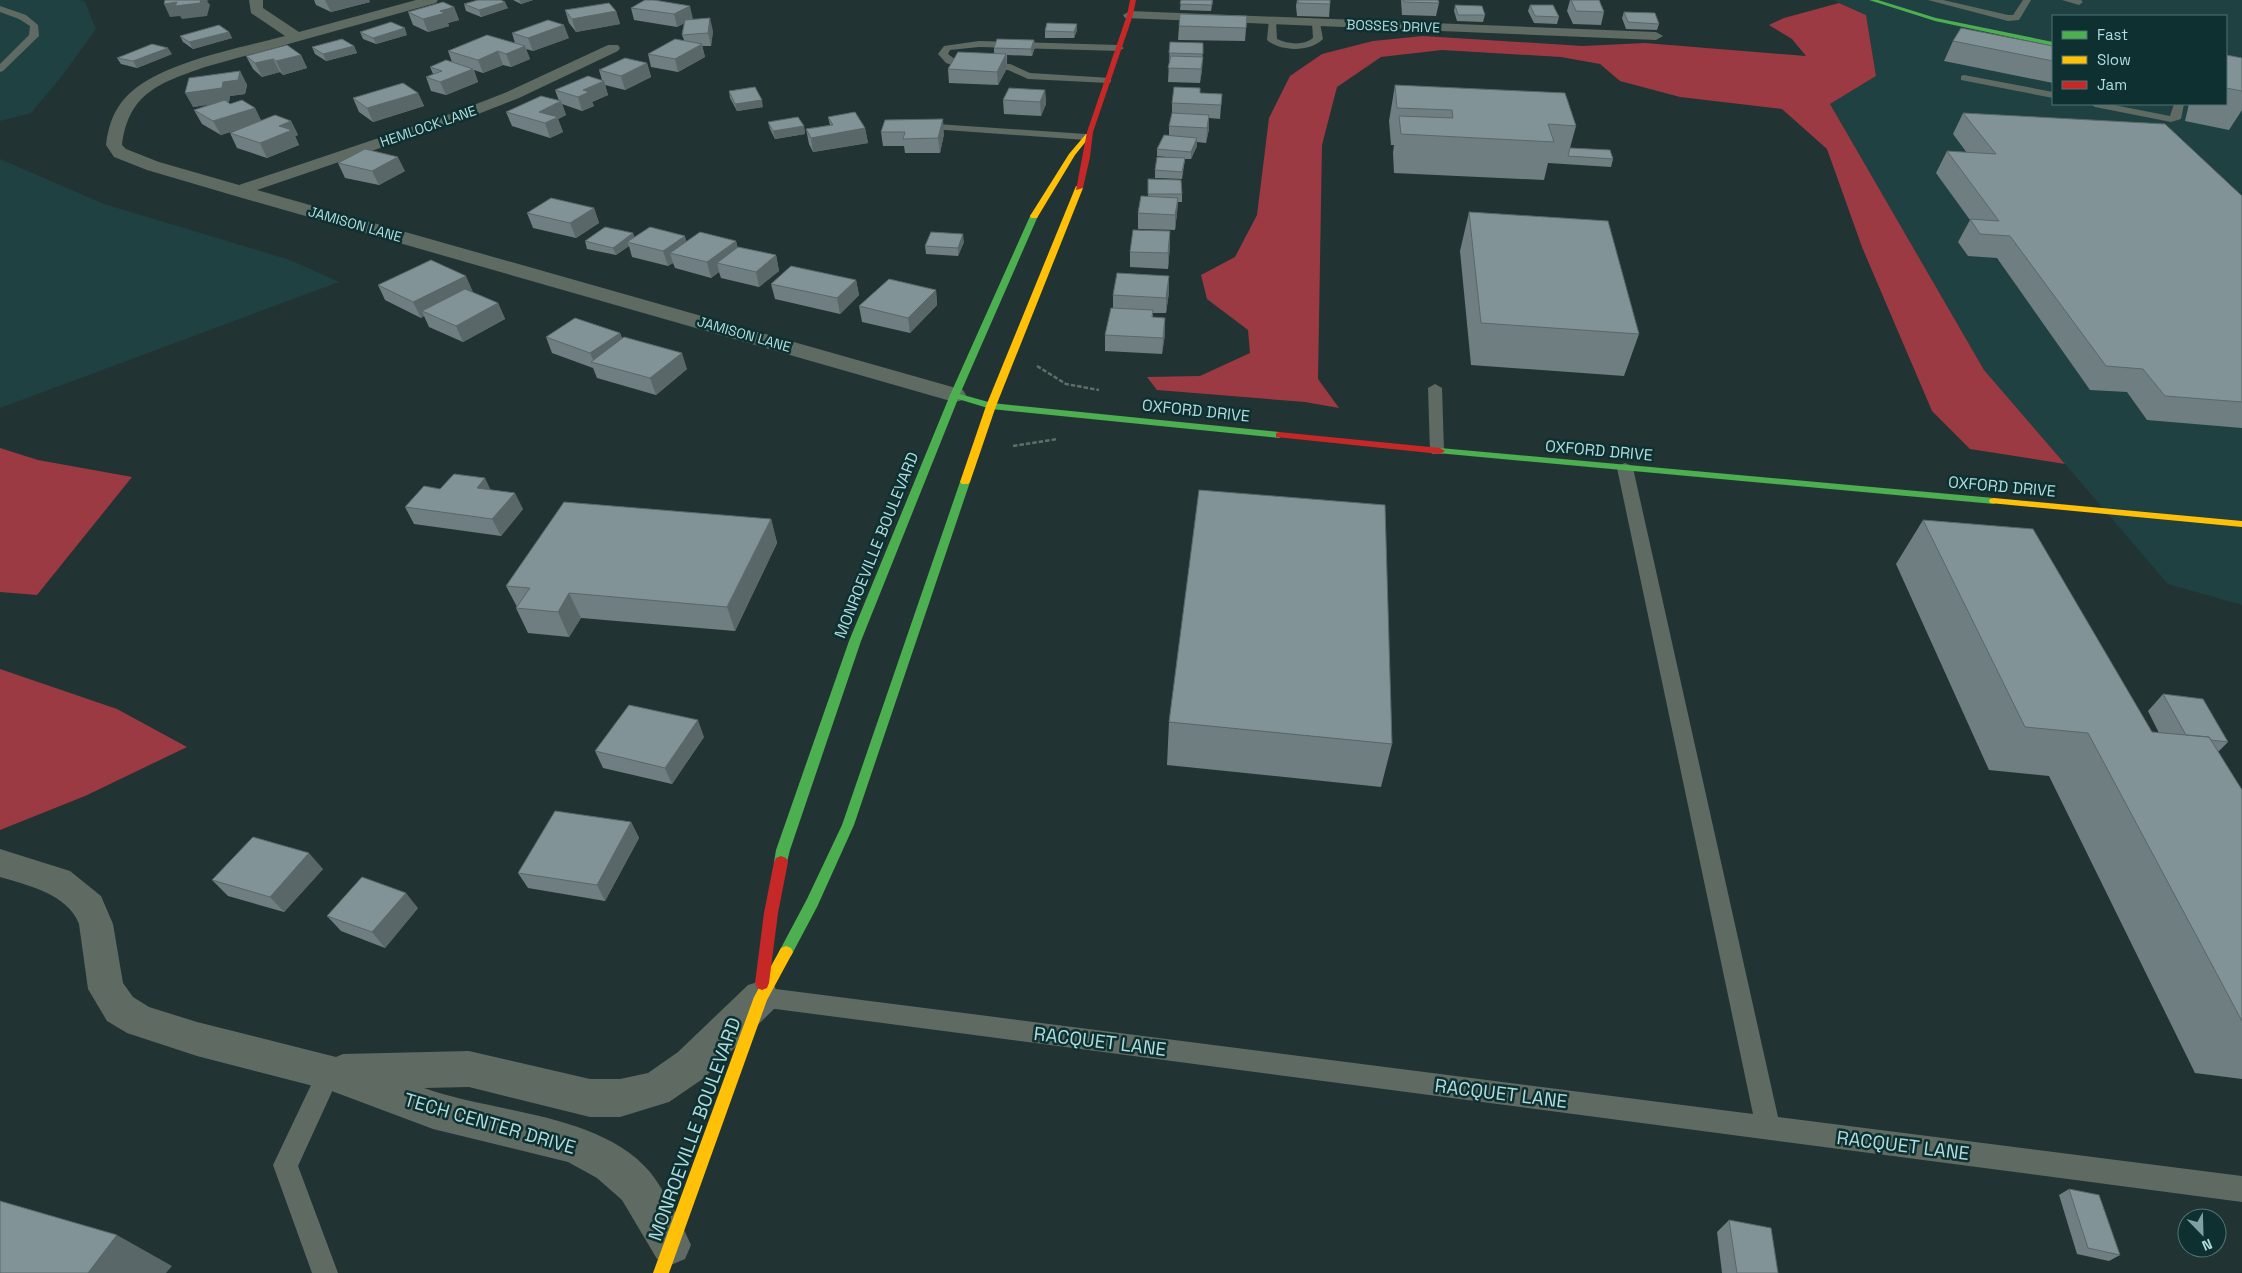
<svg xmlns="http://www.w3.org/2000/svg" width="2242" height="1273" font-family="'Space Grotesk',sans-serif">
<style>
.built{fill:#1f4142;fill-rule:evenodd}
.forest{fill:#9c3a43}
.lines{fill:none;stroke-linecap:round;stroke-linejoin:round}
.path{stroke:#606e68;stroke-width:2.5;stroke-dasharray:4.5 2;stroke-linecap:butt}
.lane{fill:#5f6b62;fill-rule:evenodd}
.street{fill:#5f6b62;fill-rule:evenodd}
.fast{fill:#4caf50;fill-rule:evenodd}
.slow{fill:#ffc107;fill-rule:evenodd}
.jam{fill:#c62828;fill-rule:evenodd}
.wall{fill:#6f7e81}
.shaded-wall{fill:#5a6769}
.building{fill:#819396;stroke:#5a6769}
.labels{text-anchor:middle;stroke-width:5;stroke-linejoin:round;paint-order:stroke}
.far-street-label{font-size:14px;fill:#afdddf;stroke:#0f3031}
.street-label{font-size:16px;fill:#afdddf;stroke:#0f3031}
.near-street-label{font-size:19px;fill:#afdddf;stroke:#0f3031}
</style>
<rect width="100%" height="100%" fill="#233"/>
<path class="built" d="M0,0H80L85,2L96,29L62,76L31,113L0,121Z
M1833,0H2242V605L2168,584L1984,370L1830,104L1876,76L1866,15ZM2053,16H2226V104H2053Z
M0,159L104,204L290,260L339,282L0,408Z"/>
<path class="forest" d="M1839,3L1866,15L1876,76L1830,104L1984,370L2065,464L1970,449L1932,411L1862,247L1827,149L1782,109L1680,97L1620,81L1600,64L1561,57L1442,50L1381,57L1337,87L1322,145L1318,379L1339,408L1305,402L1157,390L1147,377L1200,376L1250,353L1248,330L1207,299L1201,275L1235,257L1257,215L1269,118L1290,76L1322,54L1373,41L1423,36L1583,46L1645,43L1806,56L1792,39L1769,25L1784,18Z
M0,448L38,460L132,477L37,595L0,592Z
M0,669L117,709L187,747L85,796L0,830Z"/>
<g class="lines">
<path class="path" d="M1037,366L1066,384L1099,390
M1013,446L1057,439"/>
<path class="lane" d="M1928,0H1943L2008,15H2013L2023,0H2031L2019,20L2008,21Z
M2062,0H2081L2083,2L2079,5Z
M0,6L26,15L38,25L39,36L3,71L0,72V64L29,35L30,26L19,19L0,12Z
M1269,19L1276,21L1277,39C1288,44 1303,46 1313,38L1312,23L1316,20L1320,23L1323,39C1311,52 1280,52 1267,40Z
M979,41L1119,45L1124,48L1119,51L979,47L950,50L948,54L956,60L1010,64L1030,73L1111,78V82L1108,83L1028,79L1008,70L952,65L946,63L938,54L944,46Z
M1964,75L2053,92V98L1961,80V76Z
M2090,104H2109L2170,116L2174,104H2184L2181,119L2171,122L2095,107Z
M922,123L1086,134L1091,137L1086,140L918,128V124Z
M1435,384L1442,388L1444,451L1442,454H1432L1430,451L1428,388Z
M1625,463L1630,465L1633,468L1778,1117L2242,1176V1202L761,1007L753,1004L750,997L753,990L761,987L1753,1114L1617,468L1620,465Z
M329,1061L337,1064L341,1072L298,1166L338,1273H312L273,1165L321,1064Z"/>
<path class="street" d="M249,0H263V8L299,32L416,0H438L436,3L205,67C160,83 129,92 122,145L126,149L159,162L239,185L456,112L507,92L608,45H618L620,48L618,51L519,98L468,118L257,190L963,390L966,395L963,400L955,402L947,400L232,195L147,170L114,157L106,145C108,127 113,111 126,97C157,63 240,48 285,36L251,13Z
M1130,11L1656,32L1663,36L1656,40L1125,18L1123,15Z
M0,849L70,871L101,896L113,924L123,983L133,997L149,1007L197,1022L336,1057L343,1054L469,1051L590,1079H620L648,1073L678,1052L748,985L761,981L774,985L779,997L774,1009L704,1078L669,1102L620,1117H590L469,1087L424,1088C493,1113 600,1113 650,1172C663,1188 683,1226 691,1245L685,1259L671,1265L657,1259L622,1200L597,1178L568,1162L433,1129L329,1090L197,1056L127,1033L107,1021L88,989L79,924C68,894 27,885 0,877Z"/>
<path class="fast" d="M1869,0H1878L1936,18L2053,42V46L1935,21Z
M1031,214L1038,216L960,394L992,403L1279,432L1284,435L1279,438L991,409L958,399L861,641L790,850L786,866L781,868L776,866L774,862L776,850L849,641L950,395Z
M1440,448L1994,498L1999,501L1994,504L1437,453V449Z
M965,479L970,482L854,825L817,907L791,956L786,958L781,956L779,952L781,948L807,899L842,825L960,482Z"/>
<path class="slow" d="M1086,134L1091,135L1075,155L1037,218H1031L1030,216L1069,154Z
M1076,186L1083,188L996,406L970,482L968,484H962L960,482L986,406Z
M1994,498L2242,521V527L1990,503L1989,501L1990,499Z
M786,946L791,948L793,952L767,1000L669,1273H653L754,997L781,948Z"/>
<path class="jam" d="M1130,0H1136L1133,15L1093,132L1090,157L1083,188L1076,190L1087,132L1127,15Z
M1279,432L1440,448L1445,451L1440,454L1276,437V433Z
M781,856L786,858L788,862L778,913L769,983L767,988L762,990L757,988L755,983L764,913L774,862L776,858Z"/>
</g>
<path class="wall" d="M314,0H369L370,2L331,12L316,5Z
M513,0H533L521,4Z
M645,0L693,19H692L713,31L711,46H702L705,57L678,72L651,67L648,54L684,40L682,35L684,23L677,27L634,20L631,8Z
M1181,0H1213L1211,11L1180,10Z
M1297,0H1330V4L1329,17L1297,16L1296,6Z
M1401,0H1438L1439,3L1436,16L1402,15Z
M1570,0H1599L1604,12L1601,25L1573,24L1567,11Z
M464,4L508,8L481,17L466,11Z
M1455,5L1485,15L1483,22L1457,21L1454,11Z
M1530,5L1559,17L1557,24L1534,23L1528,11Z
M454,7L459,20L448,23L449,26L428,32L413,25L408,12Z
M565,10L616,11L620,24L576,32L569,23Z
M1624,12L1659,24L1657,30L1626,29L1622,18Z
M1247,16L1245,41L1178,40L1179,26Z
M1077,30L1074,38H1045V31Z
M229,32L232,38L193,49L183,42L180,36Z
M360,32L407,35L376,44L363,39Z
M512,33L569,38L533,51L526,49L530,59L511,67L503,65L483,73L474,70L478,82L446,95L431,91L426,77L433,74L430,67L452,62L448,51L515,43Z
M1034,40L1035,47L1032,56L1007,55V68L998,85L949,83L948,69L994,54V48Z
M1953,41L2053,46V83L1944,61Z
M1170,42L1203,43L1202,70L1200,83L1168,82Z
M354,46L357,53L326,61L315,54L312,47Z
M172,54L137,68L121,64L117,58Z
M301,55L307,68L283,75L280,72L262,77L253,69L246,56Z
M2226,55L2242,58V110L2229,130L2185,121L2189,104H2226Z
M647,63L651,77L625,90L605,85L608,95L592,102L594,106L582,111L562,104L566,115L558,119L563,132L550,138L512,126L506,112L559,101L555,90L602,80L599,70Z
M240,71L247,85L245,94L230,96L229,102H228L230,104L255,108L261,121H291L298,135L295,136L299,145L267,158L237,148L230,133L249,126L221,135L202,124L194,110L211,104L193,107Z
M1395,85L1576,126L1570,148L1613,159L1611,167L1548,163L1544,180L1394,173L1393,153L1394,145H1391L1389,121Z
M1045,90L1046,104L1041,116L1004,114L1003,100Z
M729,91L763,107L737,111L730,98Z
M418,93L424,106L373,122L359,112L353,98Z
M1200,93L1222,94L1220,119L1209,118V129L1206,143L1197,142V146L1191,159H1185L1182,179L1155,178V170L1173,158L1157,156V149L1169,136V126L1172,115V103Z
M1963,113L2242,196V428L2147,420L2127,392L2090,390L1997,258L1968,256L1958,242L1970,220L1936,173L1947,151L1967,153L1953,134Z
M828,117L865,128L868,143L813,152L809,144L806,129L830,125Z
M885,120L944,134L940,153H905L904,146H883L881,132Z
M768,122L804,126L805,134L775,139L770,129Z
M338,163L405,171L379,185L345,178Z
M1148,179L1182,194V202H1178L1177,213L1175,230L1138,229V213L1148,197Z
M594,208L599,223L576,238L533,228L527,213Z
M1469,212L1639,334L1624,376L1471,365L1460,251Z
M633,233L634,237L687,241H736L737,247L776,255L779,271L759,287L721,278L719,272L711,278L675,268L673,263L668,266L632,257L629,246L616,255L587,249L585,241Z
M964,242L958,256L926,254L925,246Z
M1170,246L1168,269L1130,267V252Z
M856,280L859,295L840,314L775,299L771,284Z
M378,285L473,292H472L498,303L505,319L463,342L429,327L424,316L421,318L385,300Z
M936,290L937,305L910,333L862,322L859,306Z
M1169,292L1166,313H1153V317L1165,318V334L1162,354L1105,351V335L1113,308V295Z
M620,333L622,338L687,369L656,395L597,378L593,368L552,353L546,337Z
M440,489H490L523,509L501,536L414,524L405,507Z
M771,519L777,543L735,631L581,618L569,637L528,633L516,608L517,607L506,586Z
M1923,520L2152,732L2159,733L2148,711L2163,694L2228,742L2218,752L2242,790V1079L2195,1073L2049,776L1989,770L1896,564Z
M1169,722L1392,744L1381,787L1167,765Z
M704,737L672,784L603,768L595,751Z
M631,822L639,838L605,901L528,888L518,873Z
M323,869L284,912L228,896L212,880Z
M418,908L385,948L341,931L327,916Z
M2069,1189L2120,1255L2109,1261L2077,1254L2059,1195Z
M1729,1220L1778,1273H1722L1717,1232Z"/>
<path class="shaded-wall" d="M181,0H209L207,1L210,5L207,16L182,19L180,16L170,17L164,4Z
M325,0H369L370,2L331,12Z
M519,0H533L521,4Z
M505,2L508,8L481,17L479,10Z
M690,6L693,19L677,27L674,14Z
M454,7L459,20L448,23L449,26L428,32L423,19L440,11Z
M616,11L620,24L576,32L572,19Z
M710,18L713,31L711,46L708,33Z
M1077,24V30L1074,38V32Z
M564,25L569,38L533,51L528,38Z
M405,28L407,35L376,44L373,38Z
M229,32L232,38L193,49L189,42Z
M1034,40L1035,47L1032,56L1031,49Z
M702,44L705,57L678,72L675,59Z
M354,46L357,53L326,61L323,54Z
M525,46L530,59L511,67L506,54Z
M168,48L172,54L137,68L133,61Z
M498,51L503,65L483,73L478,60Z
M1006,54L1007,68L998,85L997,72Z
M301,55L307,68L283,75L276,61Z
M1203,57L1202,70L1200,83L1201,69Z
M273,59L280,72L262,77L255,63Z
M647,63L651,77L625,90L621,76Z
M473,69L478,82L446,95L440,82Z
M240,71L247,85L245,94L230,96L229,102L193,107L185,93L223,82Z
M604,81L608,95L592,102L594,106L582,111L578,97L583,90Z
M1045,90L1046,104L1041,116L1040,102Z
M418,93L424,106L373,122L367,108Z
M762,100L763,107L737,111L735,104Z
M561,101L566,115L558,119L563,132L550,138L545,123L539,112Z
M255,108L262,122L221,135L213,121Z
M1209,115V129L1206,143L1207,128Z
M943,119L944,134L940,153L938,138Z
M291,121L298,135L295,136L299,145L267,158L260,143L279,126Z
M804,126L805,134L775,139L773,131Z
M865,128L868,143L813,152L811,138Z
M1197,138V146L1191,159V152Z
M398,157L405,171L379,185L372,171Z
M1178,198L1177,213L1175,230V215Z
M594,208L599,223L576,238L570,223Z
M1170,231V246L1168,269V253Z
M633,233L636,241L627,242L629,246L616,255L613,248Z
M963,234L964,242L958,256V248Z
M685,236L689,251L670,253L673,263L668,266L663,251Z
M736,241L740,256L717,263L719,272L711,278L707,262Z
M776,255L779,271L759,287L756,272Z
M466,276L473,292L428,314L422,311L424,316L421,318L413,302Z
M1169,276V292L1166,313V298Z
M856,280L859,295L840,314L837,298Z
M936,290L937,305L910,333L908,318Z
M498,303L505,319L463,342L456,326Z
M1165,318V334L1162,354L1163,338Z
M620,333L625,349L594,362L590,353Z
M682,353L687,369L656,395L650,378Z
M485,478L493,495L477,488Z
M515,493L523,509L501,536L492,519Z
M771,519L777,543L735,631L727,607Z
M569,593L581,618L569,637L558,612Z
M698,720L704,737L672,784L665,768Z
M631,822L639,838L605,901L597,885Z
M309,853L323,869L284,912L270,897Z
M406,893L418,908L385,948L372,932Z
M117,1235L172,1266L166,1273H88Z"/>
<path class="building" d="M165,0H201L200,3L175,6L177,2L164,4Z
M478,0H501L505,2L479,10L464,4Z
M645,0H654L690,6L674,14L631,8Z
M1181,0H1212V5L1180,4Z
M1298,0H1330V4L1298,3Z
M1403,0H1438L1439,3L1404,2Z
M1571,0H1599L1604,12L1576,11Z
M443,2L454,7L440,11L445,13L423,19L408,12Z
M609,3L616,11L572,19L565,10Z
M1455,5L1482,6L1485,15H1458Z
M1530,5H1553L1559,17L1535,16Z
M1624,12L1655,13L1659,24L1628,22Z
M1180,14L1247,16L1246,28L1179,26Z
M710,18L708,33L682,35L685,20Z
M548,20L564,25L528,38L512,33Z
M391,22L405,28L373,38L360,32Z
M1047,23L1077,24L1074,32L1045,31Z
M219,25L229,32L189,42L180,36Z
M1961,28L2053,46V61L1953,41Z
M487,35L525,46L506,54L498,51L478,60L448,51Z
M342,39L354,46L323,54L312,47Z
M675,39L702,44L675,59L648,54Z
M997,39L1034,40L1031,49L994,48Z
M1170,42L1203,43V54L1169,53Z
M152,44L168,48L133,61L117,58Z
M287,45L301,55L276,61L273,59L255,63L246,56Z
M958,52L1006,54L997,72L948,69Z
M2226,55L2242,58V91L2226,88Z
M1171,56L1203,57L1201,69L1168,68Z
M625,58L647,63L621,76L599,70Z
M446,60L473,69L440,82L426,77L442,71L430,67Z
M240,71L238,80L223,82L222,88L185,93L189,78Z
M588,76L604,81L583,90L589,92L578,97L555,90Z
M403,83L418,93L367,108L353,98Z
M1395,85L1565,93L1576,126L1548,124L1554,142L1401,134L1399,116L1453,118L1452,110L1397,108Z
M755,87L762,100L735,104L729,91Z
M1174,87L1200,88V93L1222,94L1221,105L1172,103Z
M1009,88L1045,90L1040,102L1003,100Z
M541,96L561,101L539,112L558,117L545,123L506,112Z
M225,100L230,104L242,100L255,108L213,121L194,110Z
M855,112L865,128L811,138L806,129L833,125L828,117Z
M1172,113L1209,115L1207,128L1169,126Z
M1963,113L2165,124L2242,196V402L2165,396L2143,369L2106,366L2010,236L1980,234L1970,219L1999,221L1947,151L1996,154Z
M275,115L291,121L279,126L292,130L260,143L230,133Z
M798,117L804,126L773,131L768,122Z
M943,119L938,138L903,139L905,132H881L885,120Z
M1164,135L1197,138L1191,152L1157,149Z
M1570,148L1610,150L1613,159L1568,156Z
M365,149L398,157L372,171L338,163Z
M1157,157L1185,158L1182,172L1155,170Z
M1148,179L1181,180L1182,194H1148Z
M1141,196L1178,198L1175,215L1138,213Z
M551,198L594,208L570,223L527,213Z
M1469,212L1608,221L1639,334L1481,323Z
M605,227L633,233L613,248L585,241Z
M650,227L685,236L663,251L627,242Z
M1133,230L1170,231L1168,253L1130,252Z
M700,232L736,241L707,262L670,253Z
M931,232L963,234L958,248L925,246Z
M738,247L776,255L756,272L717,263Z
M431,260L466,276L413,302L378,285Z
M791,266L856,280L837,298L771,284Z
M1117,273L1169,276L1166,298L1113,295Z
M889,279L936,290L908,318L859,306Z
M465,289L498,303L456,326L422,311Z
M1111,308L1153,310L1152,317L1165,318L1163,338L1105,335Z
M575,318L620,333L590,353L546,337Z
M624,337L682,353L650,378L591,362Z
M454,474L485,478L477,488L515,493L492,519L405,507L424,486L440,489Z
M1199,490L1385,505L1392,744L1169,722Z
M564,502L771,519L727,607L569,593L558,612L516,608L530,588L506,586Z
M1923,520L2033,529L2152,732L2209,737L2242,790V1021L2088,733L2025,727Z
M2163,694L2203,699L2228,742L2211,740L2209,737L2186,735Z
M629,705L698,720L665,768L595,751Z
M555,811L631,822L597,885L518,873Z
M253,837L309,853L270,897L212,880Z
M362,877L406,893L372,932L327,916Z
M2069,1189L2099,1195L2120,1255L2088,1248Z
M0,1201L117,1235L88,1273H0Z
M1729,1220L1771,1228L1778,1273H1737Z"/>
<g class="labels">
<g class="far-street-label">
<text transform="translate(1393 26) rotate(2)" y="5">BOSSES DRIVE</text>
<text transform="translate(428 126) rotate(-19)" y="5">HEMLOCK LANE</text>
<text transform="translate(355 224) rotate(16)" y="5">JAMISON LANE</text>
<text transform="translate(744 334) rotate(16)" y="5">JAMISON LANE</text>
</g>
<g class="street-label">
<text transform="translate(1196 410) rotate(6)" y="6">OXFORD DRIVE</text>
<text transform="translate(1599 450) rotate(5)" y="6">OXFORD DRIVE</text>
<text transform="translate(2002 486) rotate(5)" y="6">OXFORD DRIVE</text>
<text transform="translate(876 545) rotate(-68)" y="6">MONROEVILLE BOULEVARD</text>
</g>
<g class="near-street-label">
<text transform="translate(1100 1041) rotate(7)" y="7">RACQUET LANE</text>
<text transform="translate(1501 1093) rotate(7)" y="7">RACQUET LANE</text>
<text transform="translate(490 1123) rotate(16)" y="7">TECH CENTER DRIVE</text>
<text transform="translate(694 1129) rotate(-70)" y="7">MONROEVILLE BOULEVARD</text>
<text transform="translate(1903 1145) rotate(7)" y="7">RACQUET LANE</text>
</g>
</g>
<rect x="2052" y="15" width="175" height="90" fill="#0f3031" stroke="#4f7577"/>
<rect x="2062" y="31" width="25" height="8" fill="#4caf50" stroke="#4f7577"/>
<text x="2097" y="40" font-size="15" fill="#afdddf">Fast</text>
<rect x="2062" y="56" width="25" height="8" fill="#ffc107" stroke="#4f7577"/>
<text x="2097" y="65" font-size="15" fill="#afdddf">Slow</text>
<rect x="2062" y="81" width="25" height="8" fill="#c62828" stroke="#4f7577"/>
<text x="2097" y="90" font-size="15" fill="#afdddf">Jam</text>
<g transform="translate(2202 1233) rotate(157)"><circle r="24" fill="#0f3031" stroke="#4f7577"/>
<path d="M0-4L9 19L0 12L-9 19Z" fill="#7ea2a3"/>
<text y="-8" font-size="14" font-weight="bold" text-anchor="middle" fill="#afdddf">N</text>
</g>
</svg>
